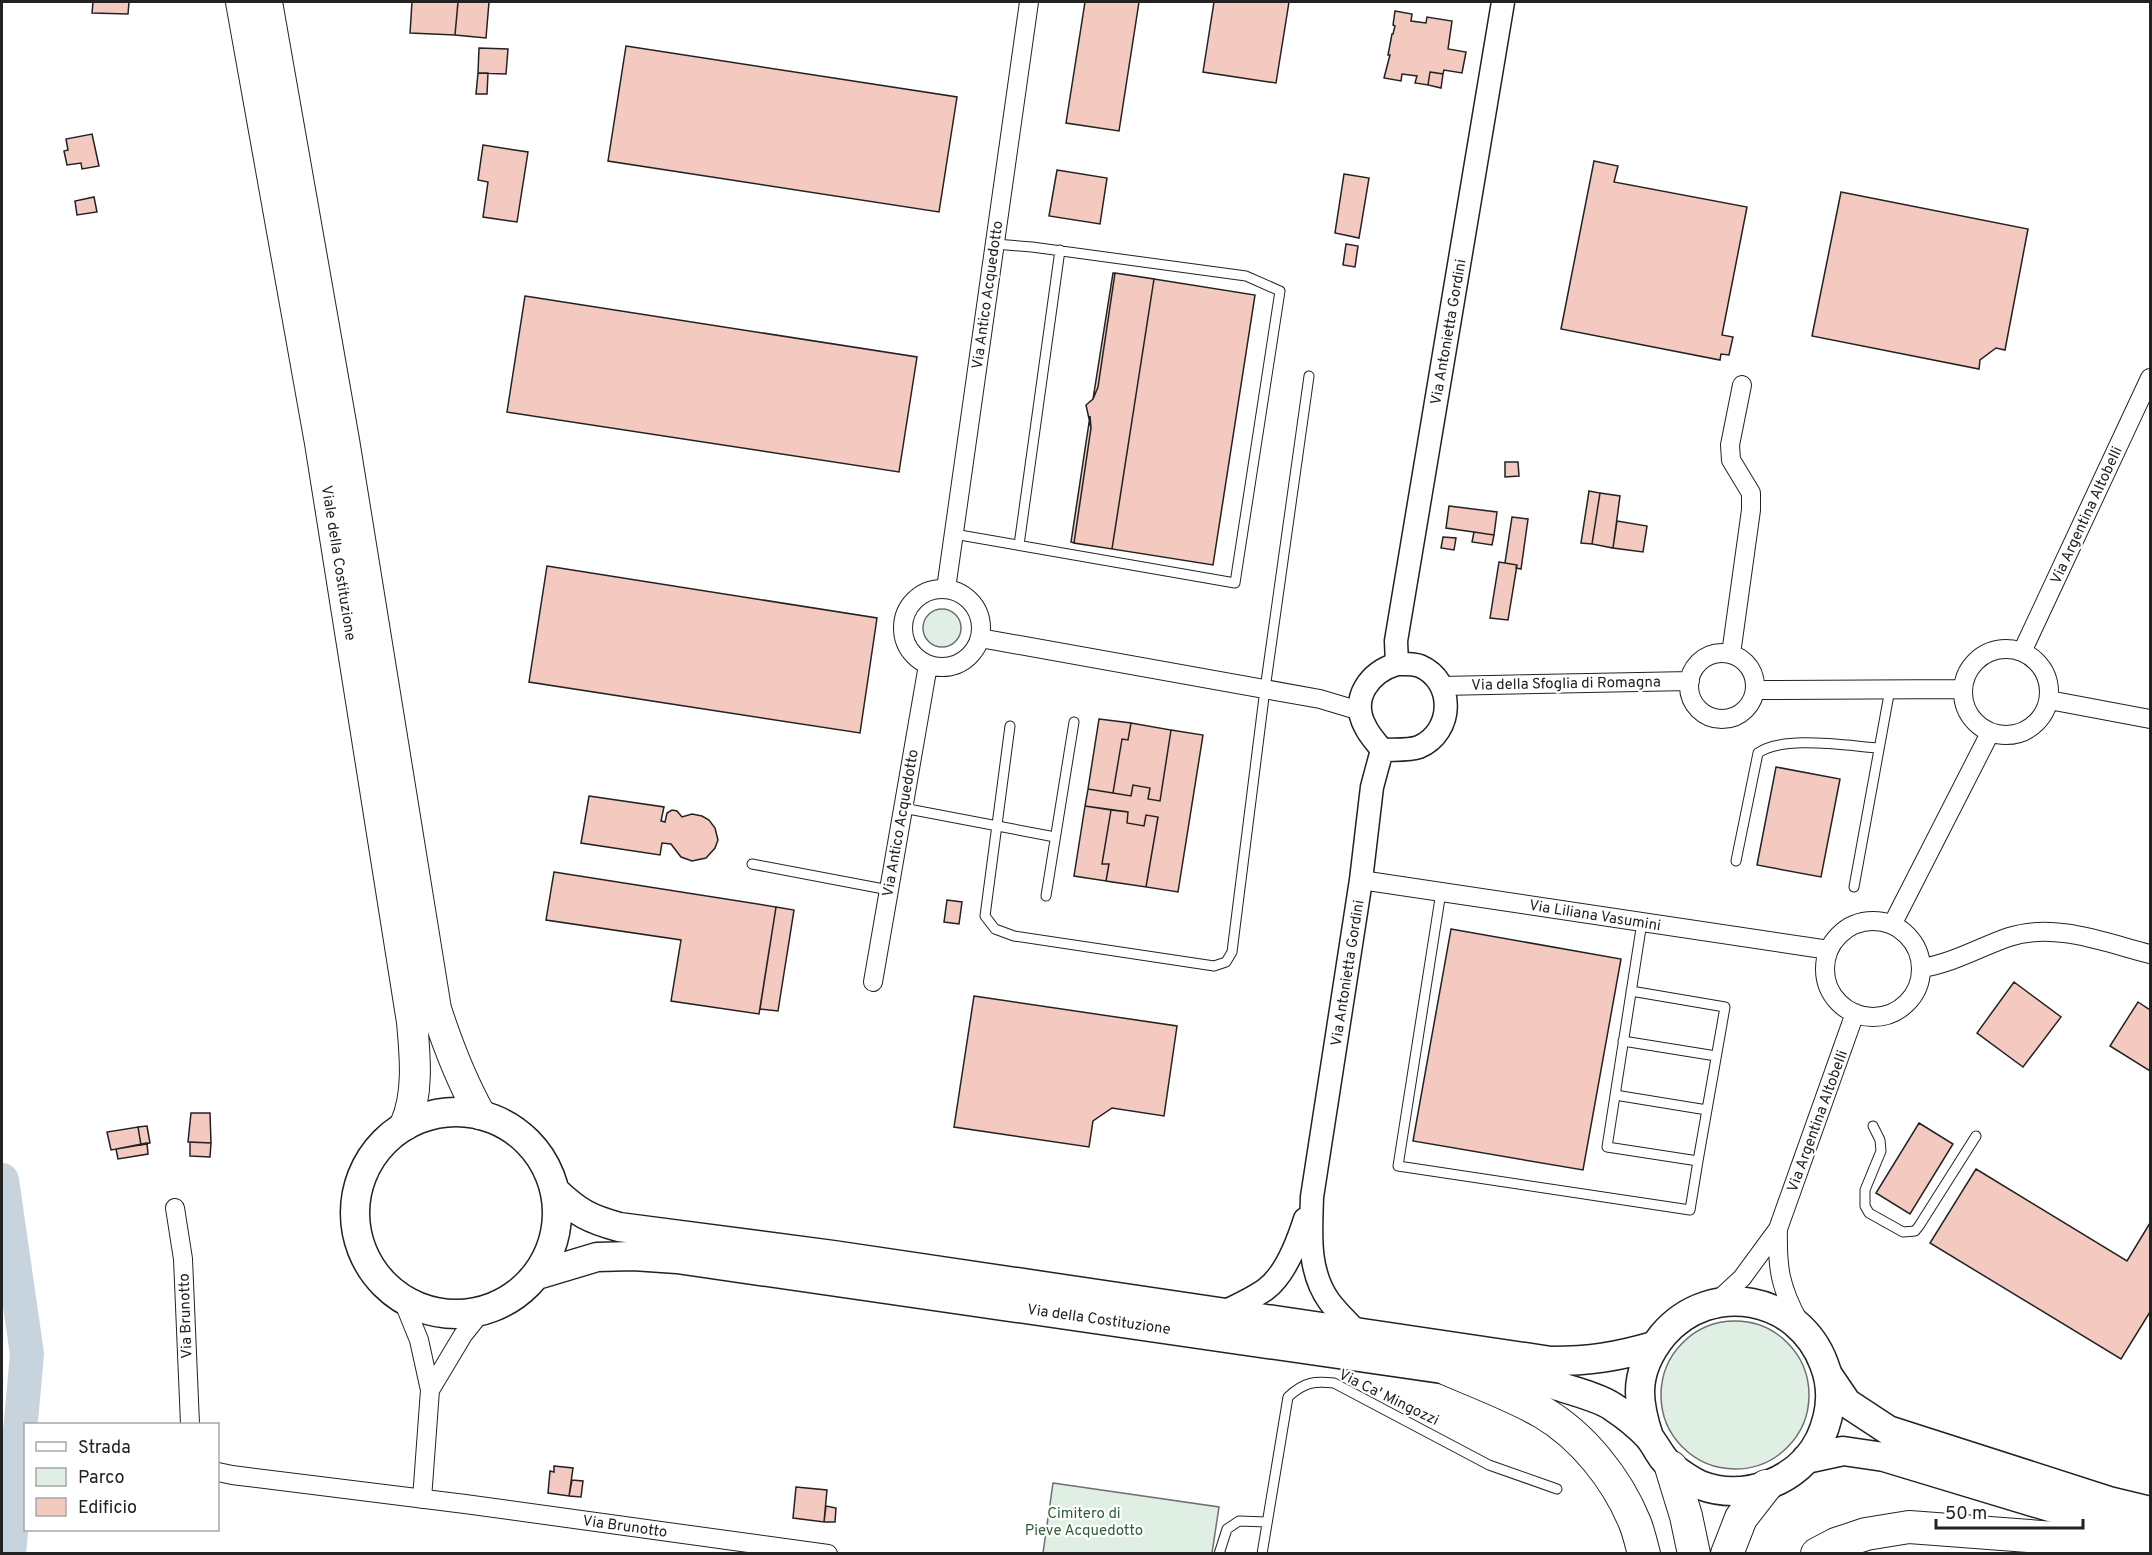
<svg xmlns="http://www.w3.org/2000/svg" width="2152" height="1555" font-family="Overpass,sans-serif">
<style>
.green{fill:#e0efe3;stroke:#6f6f6f;stroke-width:1.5}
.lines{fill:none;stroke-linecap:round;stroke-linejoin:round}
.river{stroke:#c7d3dd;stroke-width:34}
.building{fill:#f3c9c0;stroke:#222;stroke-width:1.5}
.service-casing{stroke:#222;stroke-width:11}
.minor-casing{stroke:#222;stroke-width:20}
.tertiary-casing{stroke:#222;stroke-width:25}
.primary-casing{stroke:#222;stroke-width:31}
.trunk-casing{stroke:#222;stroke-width:32}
.motorway-casing{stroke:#222;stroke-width:34}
.service{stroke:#fff;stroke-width:9}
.minor{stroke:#fff;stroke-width:18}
.tertiary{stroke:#fff;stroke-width:22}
.primary{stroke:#fff;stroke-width:28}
.trunk{stroke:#fff;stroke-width:30}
.motorway{stroke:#fff;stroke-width:32}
.labels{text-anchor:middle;stroke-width:4.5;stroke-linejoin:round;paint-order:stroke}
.street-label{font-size:15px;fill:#222;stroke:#fff}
.park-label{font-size:15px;fill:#2f5e38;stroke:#fff}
</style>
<rect width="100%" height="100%" fill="#fff"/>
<path class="green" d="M923 628a19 19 0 1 1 38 0a19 19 0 1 1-38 0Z
M1661 1395a74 74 0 1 1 148 0a74 74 0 1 1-148 0Z
M1053,1483L1219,1507L1212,1553H1043Z"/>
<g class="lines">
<path class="river" d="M2,1180L27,1354L9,1554"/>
</g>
<path class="building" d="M93,2H129L128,14L92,13Z
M412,2H458L455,35L410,33Z
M458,2H489L486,38L455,35Z
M1085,2H1139L1119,131L1066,123Z
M1214,2H1289L1276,83L1203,72Z
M1395,11L1412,14L1411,21L1426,23L1427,17L1452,21L1448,49L1466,52L1462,73L1444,70L1443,74L1430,72L1428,85L1415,83L1417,76L1402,74L1401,81L1384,78L1390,55H1388L1392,34H1393L1395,26L1393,25Z
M626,46L957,97L939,212L608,161Z
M479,48L508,49L506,74L478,73Z
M1430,72L1443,74L1441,88L1428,85Z
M478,73H488L487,94H476Z
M92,134L99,166L82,169L81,163L67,165L64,151L68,150L66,139Z
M483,145L528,152L517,222L483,217L488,182L478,180Z
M1594,161L1618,166L1614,182L1747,207L1722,335L1733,337L1729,355L1721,354L1720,360L1561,329Z
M1057,170L1107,178L1100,224L1049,216Z
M1344,174L1369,178L1359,238L1335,233Z
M1841,192L2028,229L2005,350L1996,348L1980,360L1979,369L1812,336Z
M94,197L97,212L77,215L75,201Z
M1346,244L1358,246L1355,267L1343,265Z
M1113,273H1115L1098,387L1093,399Z
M1115,273L1154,279L1112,549L1074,543L1091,428L1086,405L1093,399L1098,387Z
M1154,279L1255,295L1213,565L1112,549Z
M525,296L917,357L899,472L507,412Z
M1090,416L1091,428L1074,543L1071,542Z
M1505,462H1518L1519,476L1505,477Z
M1589,491L1600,493L1592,544L1581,543Z
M1600,493L1620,496L1613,548L1592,544Z
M1449,506L1497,512L1494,535L1446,528Z
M1512,517L1528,519L1521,569L1516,568L1517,565L1505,563Z
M1617,521L1647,526L1643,552L1613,548Z
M1474,532L1494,535L1492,545L1472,542Z
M1443,537L1456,538L1454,550L1441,548Z
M1499,562L1517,565L1508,620L1490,618Z
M547,566L877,618L860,733L529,682Z
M1099,719L1131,723L1128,740L1122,739L1113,793L1088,789Z
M1131,723L1171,730L1160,801L1148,799L1150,788L1133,785L1131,796L1113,793L1122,739L1128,740Z
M1171,730L1203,735L1178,892L1146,887L1158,817L1146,815L1144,826L1127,823L1128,812L1085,806L1088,789L1131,796L1133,785L1150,788L1148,799L1160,801Z
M1776,767L1840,779L1821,877L1757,865Z
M589,796L664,807L661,821L665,822L667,813L672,810L677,811L682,817L692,814L702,816L709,820L715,828L718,840L715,848L706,858L692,861L681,857L671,844L662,843L660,855L581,843Z
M1085,806L1111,810L1102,864H1109L1106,881L1074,876Z
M1111,810L1128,812L1127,823L1144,826L1146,815L1158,817L1146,887L1106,881L1109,864H1102Z
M554,872L776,907L759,1014L671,1001L681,940L546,920Z
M947,900L962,902L959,924L944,922Z
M776,907L794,910L778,1011L760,1009Z
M1451,929L1621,959L1583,1170L1413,1141Z
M2014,982L2061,1017L2023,1067L1977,1033Z
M974,996L1177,1026L1164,1116L1112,1108L1093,1121L1089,1147L954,1127Z
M2138,1002L2150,1010V1071L2110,1046Z
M191,1113H210L211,1143L188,1142Z
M1919,1123L1953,1144L1910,1214L1876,1193Z
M147,1126L150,1143L141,1145L138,1127Z
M138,1127L141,1145L111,1150L107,1132Z
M190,1142L211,1143L210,1157L190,1156Z
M147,1143L148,1154L118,1159L116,1149Z
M1976,1169L2127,1261L2150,1223V1312L2121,1359L1930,1243Z
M554,1466L573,1468L569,1496L548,1493L550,1471L554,1472Z
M572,1480L583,1481L581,1497L569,1496Z
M796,1487L827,1490L824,1522L793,1518Z
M826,1506L836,1508L835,1522H824Z"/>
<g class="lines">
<defs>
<path id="service" d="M954,534L1235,583L1280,291L1246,276L1032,247L995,244
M1019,545L1060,250
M1010,726L985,916L995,929L1014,936L1214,966L1226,962L1232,952L1265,689L1309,376
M903,808L1055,837
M1736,861L1758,753C1783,735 1848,746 1879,748
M752,864L889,890
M1854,887L1890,689
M1441,892L1398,1166L1690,1210L1698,1161
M1046,896L1074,722
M1631,991L1725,1007L1698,1161L1607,1147L1642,922
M1623,1041L1716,1056
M1615,1095L1707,1110
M1873,1126L1880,1140L1881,1151L1865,1190V1206L1869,1213L1903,1232L1915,1231L1919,1226L1976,1136
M1219,1554L1227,1529L1239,1521L1267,1522
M1262,1554L1288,1397C1304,1382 1314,1381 1334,1383L1489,1465L1557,1489"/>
<path id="minor" d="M903 628a39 39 0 1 1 78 0a39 39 0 1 1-78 0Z
M946,589L1029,2
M980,638L1320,699L1360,711
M1963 692a43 43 0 1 1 86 0a43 43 0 1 1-86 0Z
M2022,652L2150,378
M1689 686a33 33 0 1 1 66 0a33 33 0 1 1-66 0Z
M1731,654L1751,510V493L1731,460L1730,445L1742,385
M1441,686L1690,681
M1755,690L1962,689
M2049,700L2150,719
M1361,880L1829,950
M1825 969a48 48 0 1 1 96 0a48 48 0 1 1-96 0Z
M1892,925L1990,733
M1922,968C1953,963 1980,947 2009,937C2055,922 2106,943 2150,954
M873,982L928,665
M175,1208L183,1259L190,1424
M1778,1229C1777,1268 1780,1287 1799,1322
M402,1298L419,1340L430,1390L422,1499
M1716,1302L1742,1278L1778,1229L1855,1013
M430,1390L463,1335L483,1310
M218,1472L232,1475L465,1504L828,1554"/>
<path id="tertiary" d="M1397,664L1396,641L1503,2
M1397,664C1405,664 1412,663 1420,666C1455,681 1454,732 1419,747C1408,751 1394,749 1382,750C1376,742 1369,735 1365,726C1350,698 1370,672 1397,664Z
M1224,1312C1238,1305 1254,1298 1266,1289C1286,1274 1298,1241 1305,1219
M1357,1332C1348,1322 1337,1312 1329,1301C1307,1270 1311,1232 1312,1197L1361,880L1372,787L1382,750"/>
<path id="primary" d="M355 1213a101 101 0 1 1 202 0a101 101 0 1 1-202 0Z
M556,1192C578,1213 590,1219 619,1227L833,1255L1551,1361C1590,1361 1616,1357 1654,1346
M537,1275L597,1257L633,1256L677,1259L1554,1385C1570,1390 1601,1398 1613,1407C1625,1415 1639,1426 1648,1436C1657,1446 1661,1460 1673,1468C1681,1474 1691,1481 1700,1485C1744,1502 1799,1482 1820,1439C1831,1415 1834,1389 1824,1364C1799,1296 1711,1279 1663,1335C1650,1351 1640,1371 1640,1392C1640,1408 1644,1422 1649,1437
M1828,1375L1847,1403L1888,1430L2109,1501L2150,1511
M1806,1459L1843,1451L1884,1457L2106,1524L2150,1535"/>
<path id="trunk" d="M241,2L320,443L412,1022C415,1055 419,1094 405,1125
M267,2L344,440L436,1009C448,1046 461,1080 480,1114"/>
<path id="motorway" d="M1447,1369C1479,1383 1512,1395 1542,1412C1583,1436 1617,1479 1635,1523C1639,1533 1641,1543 1644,1554
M1671,1467L1686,1516L1694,1554
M1727,1554L1741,1518L1766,1486
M1817,1554L1836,1544L1866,1534L1909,1527L2150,1545"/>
</defs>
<use href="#service" class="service-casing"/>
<use href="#minor" class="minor-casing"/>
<use href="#tertiary" class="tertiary-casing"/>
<use href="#primary" class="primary-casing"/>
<use href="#trunk" class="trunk-casing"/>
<use href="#motorway" class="motorway-casing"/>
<use href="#service" class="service"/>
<use href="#minor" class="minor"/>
<use href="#tertiary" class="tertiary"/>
<use href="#primary" class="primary"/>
<use href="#trunk" class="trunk"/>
<use href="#motorway" class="motorway"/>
</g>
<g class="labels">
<g class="street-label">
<text transform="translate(987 295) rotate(-82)" y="5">Via Antico Acquedotto</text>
<text transform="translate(1448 332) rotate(-80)" y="5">Via Antonietta Gordini</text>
<text transform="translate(2086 515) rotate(-65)" y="5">Via Argentina Altobelli</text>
<text transform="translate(339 563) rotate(81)" y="5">Viale della Costituzione</text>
<text transform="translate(1566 683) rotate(-1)" y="5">Via della Sfoglia di Romagna</text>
<text transform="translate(900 823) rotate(-80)" y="5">Via Antico Acquedotto</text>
<text transform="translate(1595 915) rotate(9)" y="5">Via Liliana Vasumini</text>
<text transform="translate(1347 973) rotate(-81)" y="5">Via Antonietta Gordini</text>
<text transform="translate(1817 1121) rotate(-70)" y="5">Via Argentina Altobelli</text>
<text transform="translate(185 1316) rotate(-92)" y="5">Via Brunotto</text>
<text transform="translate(1099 1319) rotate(8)" y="5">Via della Costituzione</text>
<text transform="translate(1389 1397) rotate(26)" y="5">Via Ca' Mingozzi</text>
<text transform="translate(625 1526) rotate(8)" y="5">Via Brunotto</text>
</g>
<g class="park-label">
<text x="1084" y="1518">Cimitero di<tspan x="1084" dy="17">Pieve Acquedotto</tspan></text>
</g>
</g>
<rect width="2152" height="1555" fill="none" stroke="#222222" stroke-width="6"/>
<rect x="24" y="1423" width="195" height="108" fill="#ffffff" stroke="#a7a7a7" stroke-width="1.5"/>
<rect x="36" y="1442" width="30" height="9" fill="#ffffff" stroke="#a7a7a7" stroke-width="1.5"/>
<text x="78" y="1453" font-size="18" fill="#222222">Strada</text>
<rect x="36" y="1468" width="30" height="18" fill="#e0efe3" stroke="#a7a7a7" stroke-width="1.5"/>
<text x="78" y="1483" font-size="18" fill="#222222">Parco</text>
<rect x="36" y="1498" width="30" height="18" fill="#f3c9c0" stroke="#a7a7a7" stroke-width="1.5"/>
<text x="78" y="1513" font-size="18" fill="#222222">Edificio</text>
<path d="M1936 1519v9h147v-9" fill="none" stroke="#222222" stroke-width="3"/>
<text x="1945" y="1519" font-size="18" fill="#222222" stroke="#ffffff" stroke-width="4.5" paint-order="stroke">50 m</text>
</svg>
